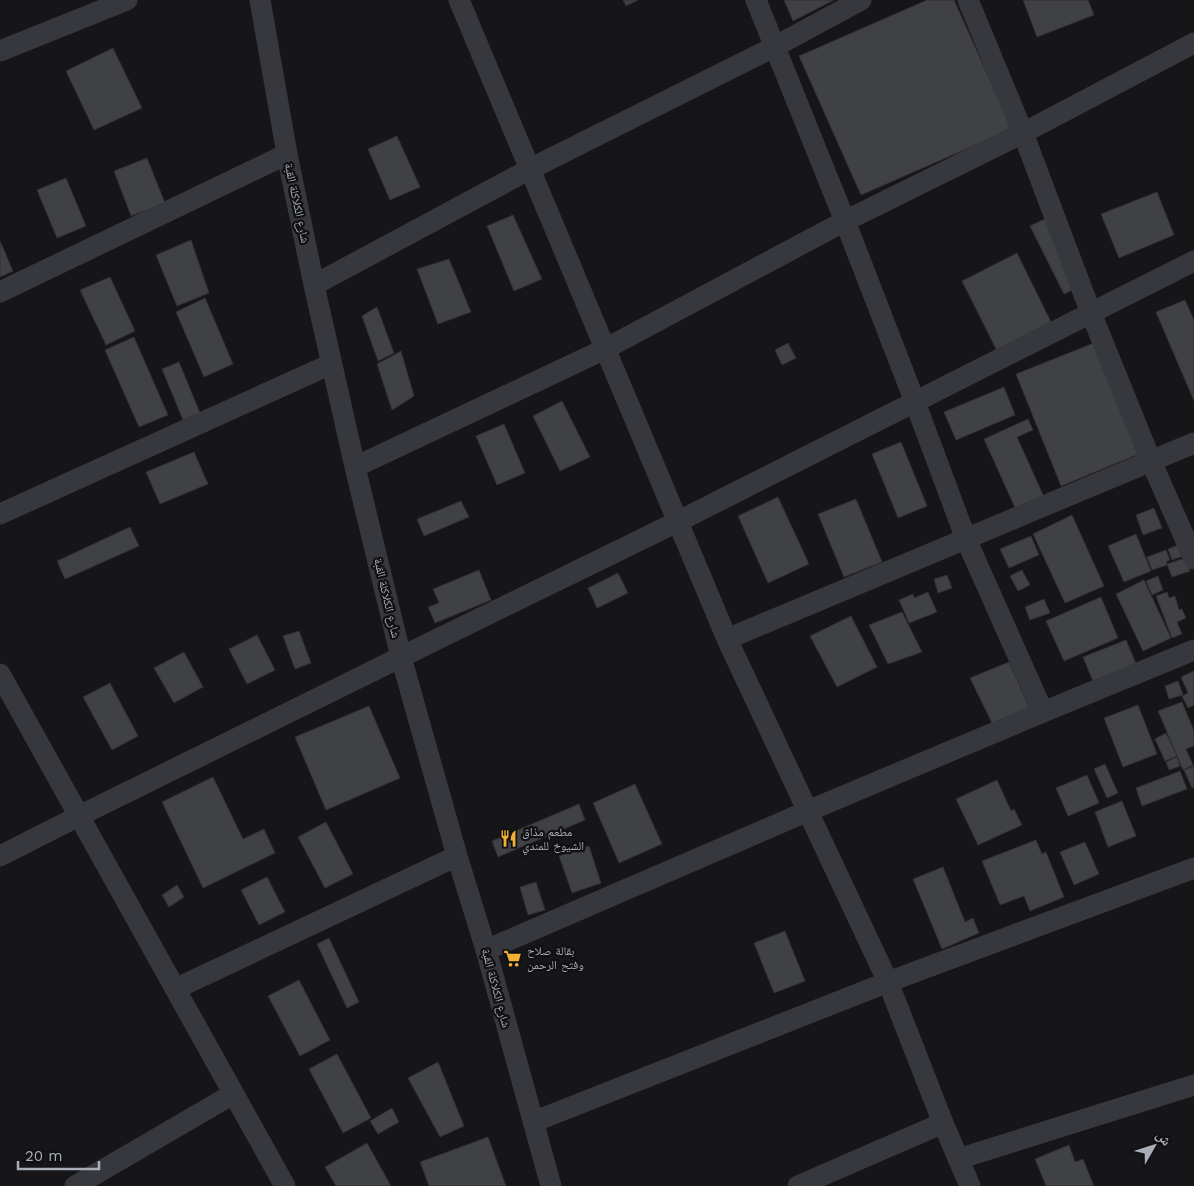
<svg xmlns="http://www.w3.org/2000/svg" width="1194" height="1186" font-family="'Work Sans','Noto Naskh Arabic',sans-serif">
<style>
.building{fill:#404145;stroke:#303034}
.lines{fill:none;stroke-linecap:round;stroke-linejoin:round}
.street{stroke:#37383d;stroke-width:21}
.labels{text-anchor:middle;stroke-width:4.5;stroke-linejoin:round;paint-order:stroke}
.street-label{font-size:12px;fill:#a8adb8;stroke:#111113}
.poi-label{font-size:12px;fill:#a8adb8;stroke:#111113;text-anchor:start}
</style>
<rect width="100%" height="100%" fill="#161618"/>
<path class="building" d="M623,0H638L626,6Z
M784,0H834L793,21Z
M927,0H954L1012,129L861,195L799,56Z
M1023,0H1088L1094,15L1037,37Z
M113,48L142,108L94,130L66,71Z
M397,136L420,187L390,200L368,149Z
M147,158L165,203L131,216L114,171Z
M66,178L86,226L57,238L37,190Z
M1157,192L1174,235L1119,258L1101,214Z
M513,215L542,279L514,291L487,226Z
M1049,217L1076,288L1064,294L1030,226Z
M191,240L209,293L177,306L156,255Z
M0,241L13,271L0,277Z
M1017,253L1052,324L997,351L962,281Z
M449,259L471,312L438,324L417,269Z
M110,277L135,331L106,345L80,290Z
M205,298L233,364L204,377L176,312Z
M1185,300L1194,320V401L1156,312Z
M377,307L394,353L378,361L362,316Z
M134,337L168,415L139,427L105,350Z
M788,343L796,358L782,365L775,350Z
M1094,343L1139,454L1061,486L1016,374Z
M401,351L414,396L392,410L377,364Z
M179,362L200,413L183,420L162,369Z
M1004,387L1015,415L956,440L944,412Z
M562,401L590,457L560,471L533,416Z
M1028,419L1033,430L1017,437L1044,497L1016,510L984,439Z
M504,424L525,473L497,485L476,436Z
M901,442L927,506L898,518L872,454Z
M194,452L208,484L160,504L146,472Z
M778,497L809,564L768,583L738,516Z
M856,499L882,562L844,577L818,514Z
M461,501L469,517L424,536L417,519Z
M1154,508L1162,528L1143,535L1136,515Z
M1072,515L1104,586L1065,603L1033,534Z
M130,527L139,546L65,579L57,561Z
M1136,534L1151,571L1124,582L1108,546Z
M1031,536L1039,555L1009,568L1000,549Z
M1181,544L1186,555L1172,560L1168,549Z
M1166,550L1170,560L1166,562L1167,565L1152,570L1147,557Z
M1185,558L1190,571L1172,577L1167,564Z
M479,570L491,600L435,623L428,607L439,603L433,589Z
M1022,570L1030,585L1018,591L1010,576Z
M618,573L628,593L597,608L588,588Z
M947,575L952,588L938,593L934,579Z
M1158,576L1163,590L1152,595L1146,581Z
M1144,580L1171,638L1143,651L1116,594Z
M928,592L937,612L909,623L899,600L913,594L914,598Z
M1167,592L1169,598L1175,596L1179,610L1182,609L1186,618L1177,622L1182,634L1172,638L1156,596Z
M1101,597L1118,638L1064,661L1046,621Z
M1044,599L1050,613L1030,620L1025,607Z
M902,612L922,652L888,664L869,625Z
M851,616L877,667L837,687L810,636Z
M299,631L311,663L295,669L283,636Z
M257,635L275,670L247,684L229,649Z
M1126,640L1138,668L1095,686L1083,657Z
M184,652L203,687L174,703L154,668Z
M1009,662L1030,709L992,723L970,678Z
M1194,671V705L1188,708L1182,696L1188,693L1181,677Z
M1178,681L1183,695L1169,699L1165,686Z
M110,683L138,736L112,750L83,697Z
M1182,702L1194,731V746L1186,749L1193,765L1183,770L1158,711Z
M1138,705L1157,754L1123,767L1104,718Z
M369,706L400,778L326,810L295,737Z
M1166,733L1177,756L1165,761L1155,739Z
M1177,757L1180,766L1169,770L1166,762Z
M1105,764L1118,793L1107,798L1094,769Z
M1194,766V787L1192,788L1184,770Z
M1180,771L1187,789L1142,806L1136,788Z
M1087,775L1099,803L1068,816L1056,788Z
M213,777L243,839L264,829L275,853L203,888L162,802Z
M997,780L1011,811L1014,809L1022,825L978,845L956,799Z
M635,784L662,844L619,863L593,803Z
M1122,801L1136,836L1108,847L1095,812Z
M579,804L585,820L498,857L492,841Z
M326,822L353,874L325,888L298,837Z
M1036,840L1042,854L1046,852L1064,897L1030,911L1024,896L1000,905L982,861Z
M1085,842L1099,874L1074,885L1060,852Z
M589,846L601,883L572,893L559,856Z
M943,867L965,922L973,918L979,933L942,949L913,879Z
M267,877L285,912L259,925L241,890Z
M536,882L545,910L528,915L520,887Z
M177,885L184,897L169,907L162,895Z
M785,931L805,981L774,993L754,943Z
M329,938L359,1002L347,1008L317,944Z
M299,980L330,1040L300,1056L268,996Z
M337,1054L371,1118L343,1133L309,1069Z
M438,1062L464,1126L440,1137L408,1078Z
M392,1108L399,1122L378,1134L370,1121Z
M488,1137L506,1186H429L420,1162Z
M367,1143L391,1186H336L325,1167Z
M1069,1145L1075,1162L1083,1159L1094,1186H1046L1035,1159Z"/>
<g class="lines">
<path class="street" d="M260,0L287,154L314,285L355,467L401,657L457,856L486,950L551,1186
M459,0L727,639L888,982L943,1123L970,1186
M756,0L845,221L915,402L966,539L1043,712
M968,0L1023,133L1091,313L1151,461L1194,559
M0,51L127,0
M314,285L530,169L776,46L861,0
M0,292L287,154
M355,467L605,349L845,221L1023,133L1194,43
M0,514L331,364
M727,639L1194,443
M0,674L285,1186
M0,856L79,816L401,657L677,522L1194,261
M486,950L808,811L1043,712L1194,650
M175,989L457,856
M533,1122L888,982L1194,868
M958,1159L1194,1085
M75,1186L233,1094
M798,1186L943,1123"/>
</g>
<defs>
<symbol id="restaurant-bare" viewBox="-9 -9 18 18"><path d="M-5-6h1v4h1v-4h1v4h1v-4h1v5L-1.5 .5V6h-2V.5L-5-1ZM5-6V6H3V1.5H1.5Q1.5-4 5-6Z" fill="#f2b134" stroke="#111113" stroke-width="2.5" paint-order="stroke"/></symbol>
<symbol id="supermarket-bare" viewBox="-9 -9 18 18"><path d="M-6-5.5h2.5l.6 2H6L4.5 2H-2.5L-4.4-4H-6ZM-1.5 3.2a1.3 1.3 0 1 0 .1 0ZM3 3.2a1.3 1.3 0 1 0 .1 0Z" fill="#f2b134" stroke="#111113" stroke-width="2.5" paint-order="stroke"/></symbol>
</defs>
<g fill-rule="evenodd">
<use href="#restaurant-bare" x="496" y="826" width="25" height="25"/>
<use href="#supermarket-bare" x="500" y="946" width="25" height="25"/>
</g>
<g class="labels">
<g class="street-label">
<text transform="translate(297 203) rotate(78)" y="4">شارع الكلاكلة القبة</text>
<text transform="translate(387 598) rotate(77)" y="4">شارع الكلاكلة القبة</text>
<text transform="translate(496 988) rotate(75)" y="4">شارع الكلاكلة القبة</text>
</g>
<g class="poi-label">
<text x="522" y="836">مطعم مذاق<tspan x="522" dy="14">الشيوخ للمندي</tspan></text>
<text x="527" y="955">بقالة صلاح<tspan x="527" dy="14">وفتح الرحمن</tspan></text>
</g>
</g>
<g transform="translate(1154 1146) rotate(51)" stroke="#111113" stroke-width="4" paint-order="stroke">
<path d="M0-4L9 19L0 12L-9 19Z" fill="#a8adb8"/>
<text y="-8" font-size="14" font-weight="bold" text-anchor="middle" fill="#a8adb8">ش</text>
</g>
<path d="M18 1161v8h81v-8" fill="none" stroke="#a8adb8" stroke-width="2.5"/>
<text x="25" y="1161" font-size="15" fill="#a8adb8" stroke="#111113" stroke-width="4" paint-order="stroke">20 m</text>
</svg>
